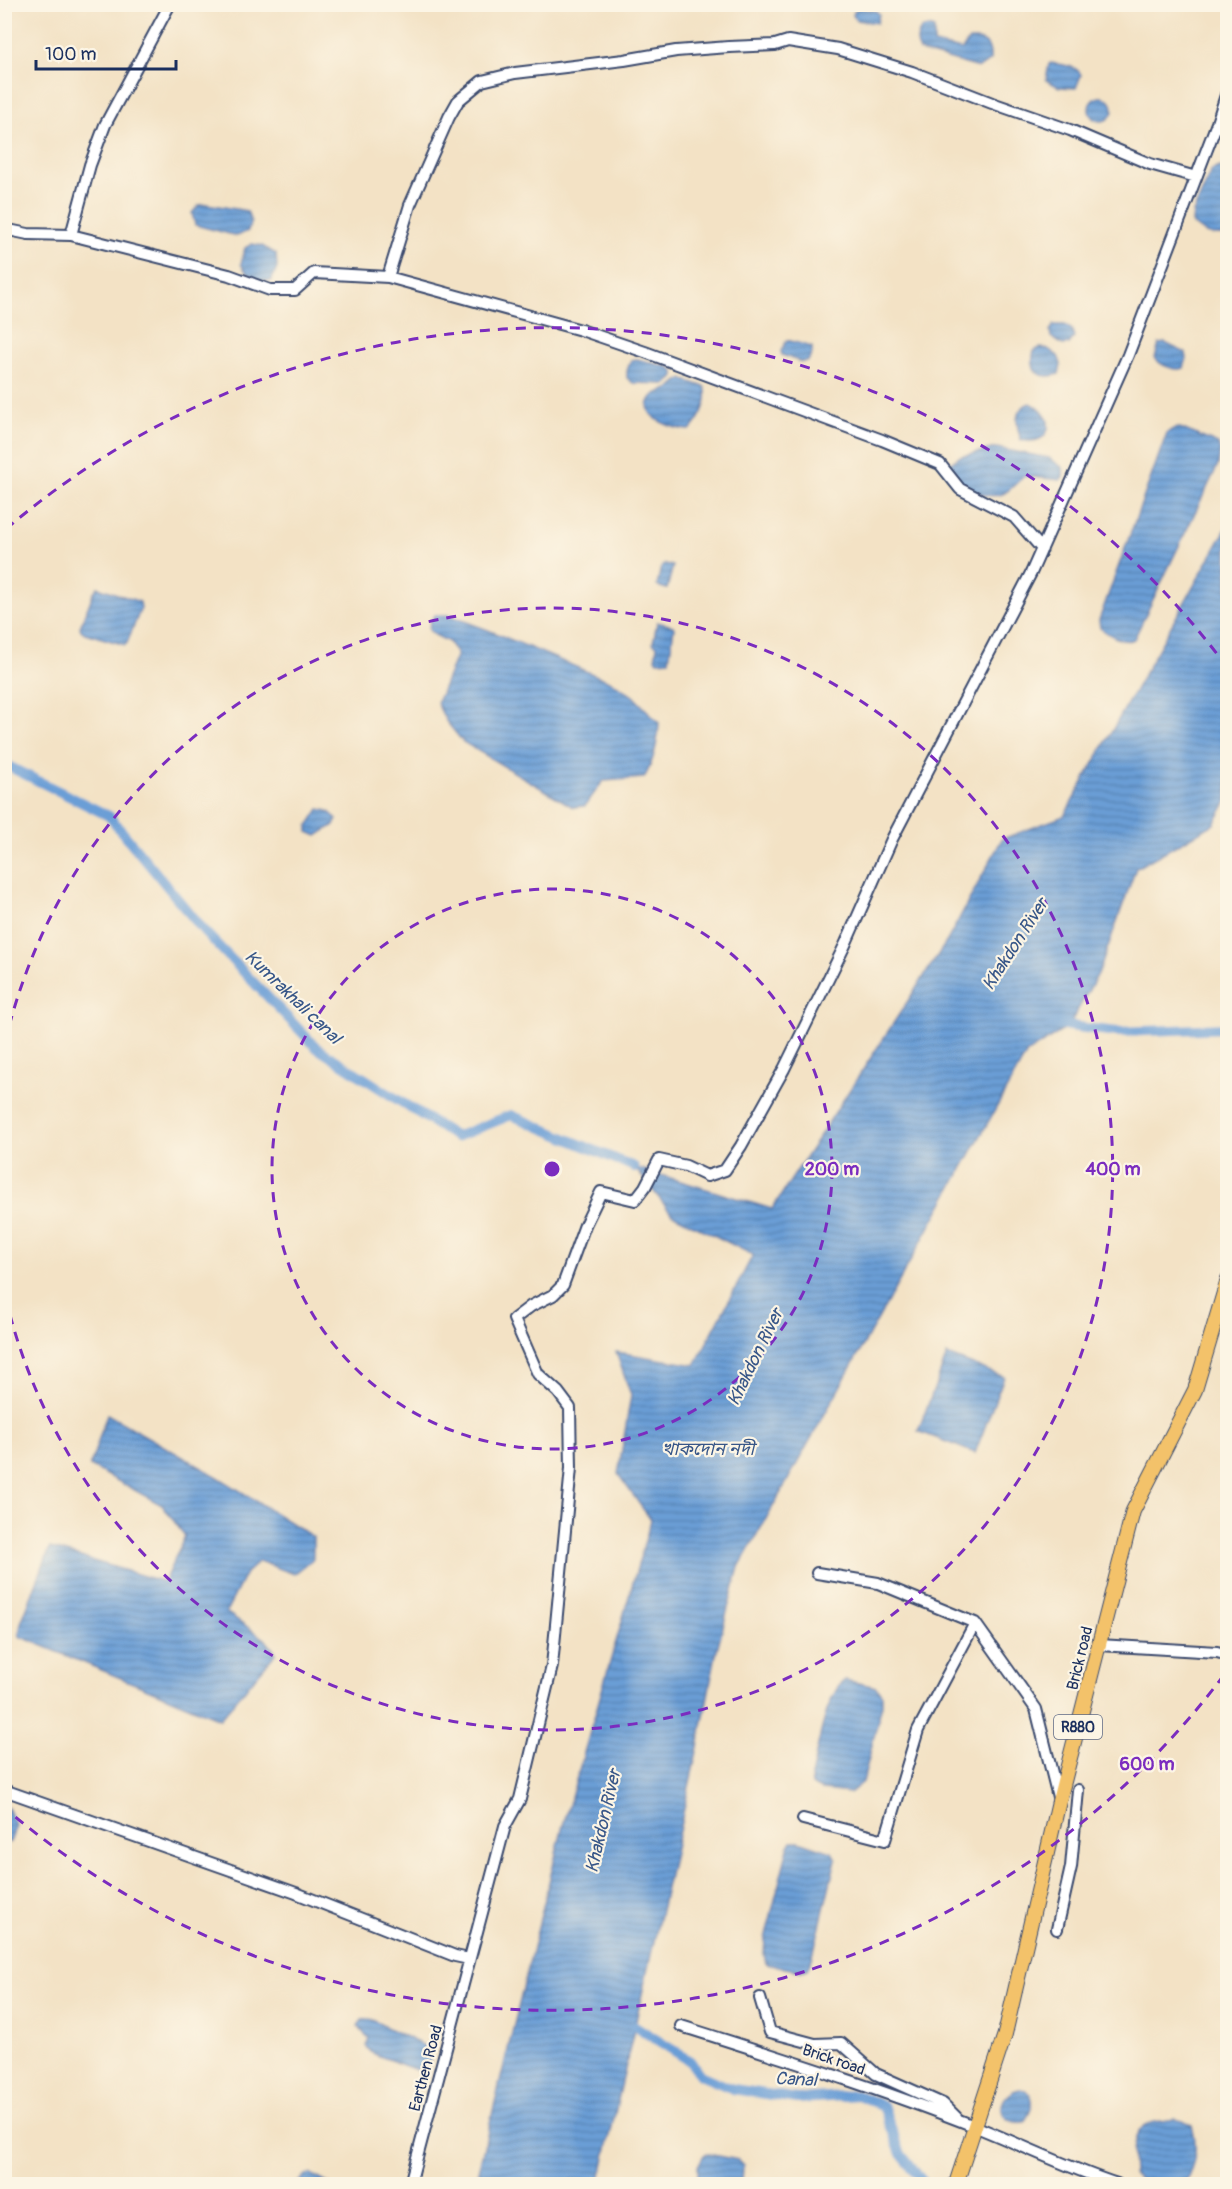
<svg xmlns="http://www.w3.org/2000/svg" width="1232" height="2189" font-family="Pangolin,'Noto Sans Bengali',sans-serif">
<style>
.water{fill:url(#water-rules);stroke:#42669a;stroke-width:1.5}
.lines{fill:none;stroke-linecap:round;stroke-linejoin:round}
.canal{stroke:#6a9ed6;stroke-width:10}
.minor-casing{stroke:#3b4a6d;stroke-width:14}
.major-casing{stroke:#3b4a6d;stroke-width:16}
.minor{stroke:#fff;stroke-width:10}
.major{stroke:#f3c26a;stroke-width:14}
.ring{fill:none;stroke:#7b2cbf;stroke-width:3;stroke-dasharray:10 8}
.labels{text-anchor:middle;stroke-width:4.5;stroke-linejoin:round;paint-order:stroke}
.shield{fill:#fcf5e5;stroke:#5e6a86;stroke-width:1.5}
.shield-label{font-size:15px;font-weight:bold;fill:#1b2f5e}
.street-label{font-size:16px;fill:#1b2f5e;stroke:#fcf5e5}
.water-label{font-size:18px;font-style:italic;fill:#375688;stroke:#fcf5e5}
.centre{fill:#7b2cbf;stroke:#fcf5e5;stroke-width:3}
.ring-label{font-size:18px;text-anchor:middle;font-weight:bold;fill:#7b2cbf;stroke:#fcf5e5;stroke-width:4.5;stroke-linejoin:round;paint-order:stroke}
</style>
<defs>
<pattern id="water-rules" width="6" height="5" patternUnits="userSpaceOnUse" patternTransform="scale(1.5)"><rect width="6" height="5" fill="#6a9ed6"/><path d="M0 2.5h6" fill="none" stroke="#5681b1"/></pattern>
</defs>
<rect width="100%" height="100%" fill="#fcf5e5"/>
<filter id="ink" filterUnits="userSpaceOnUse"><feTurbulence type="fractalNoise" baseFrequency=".0167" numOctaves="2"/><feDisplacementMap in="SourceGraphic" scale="12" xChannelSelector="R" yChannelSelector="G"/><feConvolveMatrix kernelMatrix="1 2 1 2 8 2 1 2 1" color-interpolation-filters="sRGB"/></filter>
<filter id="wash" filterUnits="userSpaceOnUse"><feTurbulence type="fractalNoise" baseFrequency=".008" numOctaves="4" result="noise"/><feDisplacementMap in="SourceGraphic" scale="24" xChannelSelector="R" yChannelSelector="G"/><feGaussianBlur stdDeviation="1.35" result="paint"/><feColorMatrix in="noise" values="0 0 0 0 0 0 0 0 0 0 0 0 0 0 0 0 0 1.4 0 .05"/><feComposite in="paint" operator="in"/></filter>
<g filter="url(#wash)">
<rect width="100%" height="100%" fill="#f3e2c5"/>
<path class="water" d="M860,8L876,11L879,14L877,23L856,20L853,15L855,10Z
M928,27L934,29V44L962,50L969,40C985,38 991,45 990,60L979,68L920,51C915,43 917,37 921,29Z
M1051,63C1062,65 1077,65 1081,75L1076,88L1059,87L1046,80L1049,64Z
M1089 109a12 12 0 1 1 24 0a12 12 0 1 1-24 0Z
M1219,167L1227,168V230L1225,235C1210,236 1203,234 1192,223L1193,213L1212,170Z
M207,204L247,211L251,221L248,231L237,236L195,225L192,213L199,205Z
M252,244L262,246L276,254L277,268L271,281C257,280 248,277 241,264L245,248Z
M1054,325H1065L1072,330L1074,337L1069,344L1063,345L1051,337L1050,331Z
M787,340L812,347V353L808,361L801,362L782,355L781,351Z
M1165,343L1186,353L1187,358L1184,368C1175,371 1161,366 1155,358L1159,344Z
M1040,348L1048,349L1058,356L1061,364L1059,374C1039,380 1029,371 1034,351Z
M637,359L671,368L674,371V376L667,384L633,383L627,378V371L631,360Z
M682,379L705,387C710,401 700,419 690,430C677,430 640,419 650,400C654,392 663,392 670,388C674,385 678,381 682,379Z
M1030,403C1057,414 1054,447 1021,440C1016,425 1013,409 1030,403Z
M1180,428L1218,444L1220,450L1218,465L1134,639C1123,644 1109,635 1100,628L1099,620L1167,433L1173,429Z
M996,448L1049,458L1063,468V477L1060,480L1024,476C1018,481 1012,488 1006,492C987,504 952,484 951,463L959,457Z
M1227,527V801L1214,824L1136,868L1099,972L1068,1027L1027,1053L739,1567L717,1649L698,1747L599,2184H475L562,1829L651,1520L618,1474L631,1395L616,1352L695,1365L753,1255L672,1214L634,1167L772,1209L947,941L1002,839L1064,816Z
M665,564L673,566L667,589L657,586L661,567Z
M98,587L140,602L141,608L127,643L125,645L85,633L81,630L80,627L94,592Z
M435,615H448L488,630L614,683L633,696L659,723C658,742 654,761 644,778L603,781L585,806L573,807L463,742L446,721L437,703L457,654L449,642L435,635L429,630L430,622Z
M657,622L673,626L674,628L669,660L657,661L655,658L657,646L653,643Z
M319,809L328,811L337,819L334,825L317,836L308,832V826Z
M947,1355L1004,1377L975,1453L918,1431Z
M107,1414L218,1477L313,1537V1559L294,1574L259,1561L246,1573L226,1612L265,1639L276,1653L220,1719L19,1636L21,1623L50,1548L164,1582L185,1536L162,1505L90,1466Z
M845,1680L876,1687L882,1695V1704L863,1782L850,1793L822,1790L812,1785L811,1776C817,1752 826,1693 845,1680Z
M5,1808H8L16,1826L10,1842L5,1843Z
M792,1841H799L832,1852L836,1859L812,1959L807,1969L801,1971L766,1964L764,1954L765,1939L788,1848Z
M370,2019L428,2048L430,2063L427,2070L419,2071L372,2053L366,2046L369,2038L358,2027L362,2020Z
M1021,2089C1039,2095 1032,2110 1024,2122C993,2125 997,2092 1021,2089Z
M1174,2119L1183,2121L1192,2126C1198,2146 1196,2167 1183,2184H1146L1133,2174C1132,2158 1131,2134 1146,2125C1154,2121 1165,2121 1174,2119Z
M709,2154L738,2160L743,2165L742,2184H698V2166L704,2155Z
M311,2174L329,2184H297L305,2175Z"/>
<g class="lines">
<path class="canal" d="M4,764L109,816L204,931L317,1048L456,1137L511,1115L634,1167
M1054,1024L1117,1032L1228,1028
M635,2026L690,2061L700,2075L733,2089L798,2099L858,2095L883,2106L901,2154L925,2184"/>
</g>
</g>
<g filter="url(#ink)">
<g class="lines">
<defs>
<path id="minor" d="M4,229L28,234L71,235L229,275L270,290H295L314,273L388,277L581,330L645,352L882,440L940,464L960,489L1014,517L1042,549
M71,235L90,165L105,125L170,4
M388,277L410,205L449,117L458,101L482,81L515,73L624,60L676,51L729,47L775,45L788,41L838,49L912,72L992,103L1070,130L1150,164L1196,177
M817,1573L878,1583L975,1623L1036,1709L1059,1801
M1099,1645L1217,1652L1228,1655
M4,1790L296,1893L455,1956L469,1959
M803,1819L885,1840L918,1730L975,1623
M1057,1929L1071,1867L1078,1790
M760,1998L770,2032L815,2044L841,2043L876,2074L943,2104L957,2118
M681,2026C779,2057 878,2088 974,2126C1022,2145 1068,2168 1117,2184
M410,2184L505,1826L520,1799L552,1666L571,1468L570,1408L558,1392L538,1374L514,1319L531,1306L553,1295L563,1285L585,1225L601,1192L635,1200L645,1187L659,1160L686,1166L707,1176L725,1170L741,1146L784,1069L845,945L892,839L1031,573L1128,355L1217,123L1228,89"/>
<path id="major" d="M956,2184L1005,2034L1059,1801L1133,1511L1195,1390L1228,1279"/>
</defs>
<use href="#minor" class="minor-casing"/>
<use href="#major" class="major-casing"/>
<use href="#minor" class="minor"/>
<use href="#major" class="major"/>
</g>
</g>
<g class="ring">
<circle cx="552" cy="1169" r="280"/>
<path d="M5 1043A561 561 0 1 1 5 1295"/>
<path d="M1224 1675A841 841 0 0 1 6 1809M6 529A841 841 0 0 1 1224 663"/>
</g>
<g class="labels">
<rect class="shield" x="1054" y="1715" width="48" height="24" rx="4.5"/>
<g class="shield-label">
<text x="1078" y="1732">R880</text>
</g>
<g class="street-label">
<text transform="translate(1079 1658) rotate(-76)" y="6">Brick road</text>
<text transform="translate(834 2059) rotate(19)" y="6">Brick road</text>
<text transform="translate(425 2068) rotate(-75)" y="6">Earthen Road</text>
</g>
<g class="water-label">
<text transform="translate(1015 944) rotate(-57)" y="6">Khakdon River</text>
<text transform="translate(293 997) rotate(44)" y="6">Kumrakhali canal</text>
<text transform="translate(755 1357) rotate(-64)" y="6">Khakdon River</text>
<text x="708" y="1455">খাকদোন নদী</text>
<text transform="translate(603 1821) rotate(-77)" y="6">Khakdon River</text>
<text transform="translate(796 2079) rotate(3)" y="6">Canal</text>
</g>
</g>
<circle cx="552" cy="1169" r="9" class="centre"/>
<g class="ring-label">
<text x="832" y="1175">200 m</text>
<text x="1113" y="1175">400 m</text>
<text x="1147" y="1770">600 m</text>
</g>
<rect width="1232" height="2189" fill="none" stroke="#fcf5e5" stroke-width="24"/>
<path d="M36 60v9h140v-9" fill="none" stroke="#1b2f5e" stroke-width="3"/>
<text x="45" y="60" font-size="18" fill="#1b2f5e" stroke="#fcf5e5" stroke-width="4.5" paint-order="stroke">100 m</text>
</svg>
